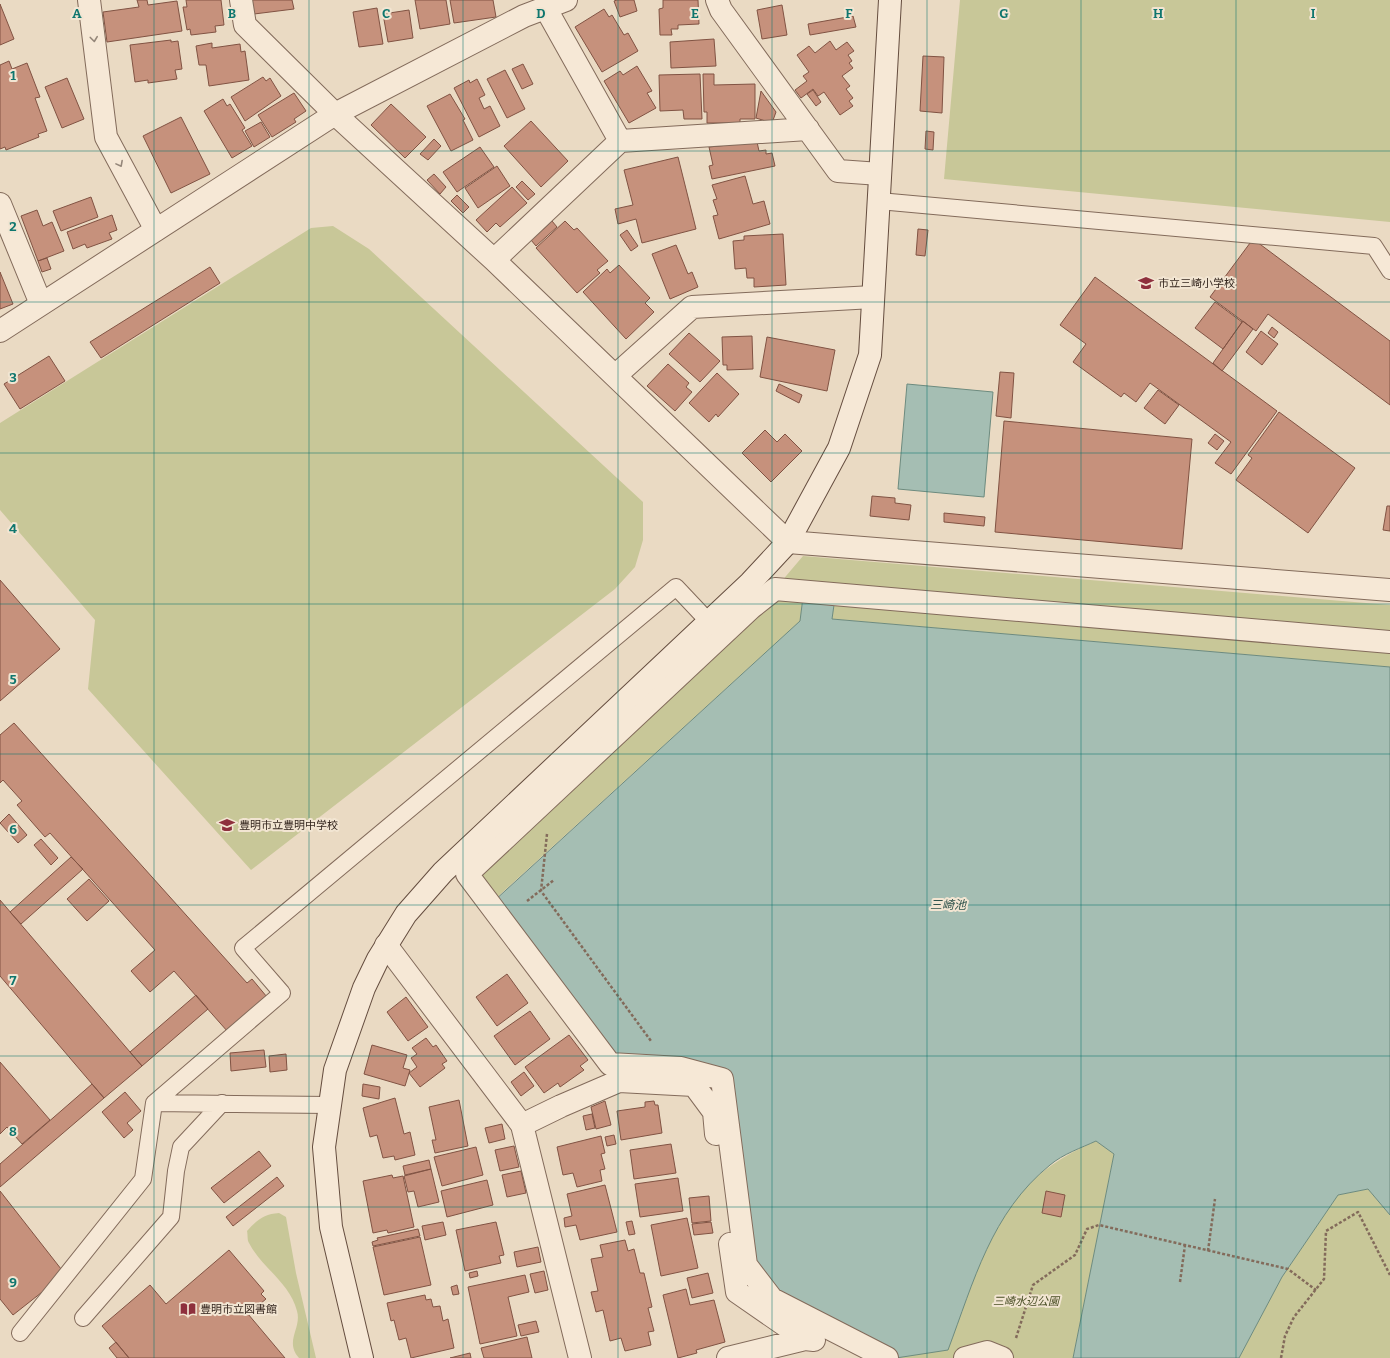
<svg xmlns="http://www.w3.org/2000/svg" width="1390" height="1358" font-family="Bitter,'Noto Sans JP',serif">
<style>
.green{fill:#c8c798}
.water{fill:#a5beb3;stroke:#6d8b7f}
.building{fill:#c6917c;stroke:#815343}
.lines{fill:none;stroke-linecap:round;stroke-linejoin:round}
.lane-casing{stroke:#836b5b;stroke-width:18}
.street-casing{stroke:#836b5b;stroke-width:24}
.secondary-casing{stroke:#654d3f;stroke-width:24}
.path{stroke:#836b5b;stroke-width:2.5;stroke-dasharray:3 2;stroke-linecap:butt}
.lane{stroke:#f6e8d6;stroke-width:16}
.street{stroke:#f6e8d6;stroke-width:22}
.secondary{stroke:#f6e8d6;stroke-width:22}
.oneway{stroke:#95877a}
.grid{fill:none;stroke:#0f766e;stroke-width:1;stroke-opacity:0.55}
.labels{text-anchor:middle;stroke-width:4;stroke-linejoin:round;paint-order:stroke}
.poi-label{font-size:11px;fill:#34261e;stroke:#f2e5d2;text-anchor:start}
.park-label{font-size:11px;font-style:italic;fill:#4a4f26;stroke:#f2e5d2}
.water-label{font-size:12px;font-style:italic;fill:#2f534c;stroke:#f2e5d2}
.grid-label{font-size:13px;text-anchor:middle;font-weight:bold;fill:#0f766e;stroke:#f2e5d2;stroke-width:4;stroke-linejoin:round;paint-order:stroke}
</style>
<rect width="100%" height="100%" fill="#eadac3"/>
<path class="green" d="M960,0H1390V222L944,179Z
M333,226L369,249L643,502V540L635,567L615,589L251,870L88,689L95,620L0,510V423L311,228Z
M803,556L1390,605V667L832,619L834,605L803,597L800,621L494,900L684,1058L981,1258C989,1244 996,1228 1004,1215C1026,1179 1059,1157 1096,1141L1114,1154L1073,1358H880L751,1290L743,1282L717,1089L465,884L775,589Z
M1368,1189L1390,1215V1358H1239L1282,1277L1338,1195Z
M279,1213L286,1217L296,1273L316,1358H299C284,1341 302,1328 297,1311C290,1283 262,1268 249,1243C247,1240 248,1235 247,1231C257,1220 264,1214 279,1213Z"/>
<path class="water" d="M907,384L993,392L984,497L898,489Z
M803,597L834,605L832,619L1390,667V1215L1368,1189L1338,1195L1282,1277L1239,1358H1073L1114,1154L1096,1141C1081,1148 1063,1154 1050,1165C991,1213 974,1281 948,1350L896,1358L776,1296L751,1260L728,1071L615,1059L494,901L800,621Z"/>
<path class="building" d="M137,0H147L148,5L177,1L182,31L107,42L103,12L139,7Z
M186,0H221L224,25L215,26L216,32L191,35L190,29L187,30L183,7H187Z
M252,0H292L294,9L254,14Z
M415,0H446L450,24L420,29Z
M450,0H493L496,17L454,23Z
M617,0H634L637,11L620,17L614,1Z
M663,0H698L699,24L678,25V29H671L672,35H660L659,9L663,8Z
M0,4L14,39L0,45Z
M782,5L787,35L762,39L757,10Z
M377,8L383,44L359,47L353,12Z
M604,9L609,17L612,15L624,35L628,33L638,51L602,72L575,27Z
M409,10L413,38L388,42L383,14Z
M853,16L856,27L810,35L808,24Z
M714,39L716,66L671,68L670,42Z
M171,40V42L178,41L182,69L175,70L177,79L148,83V80L135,82L130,45Z
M830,41L836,50L847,42L854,51L848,55L852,61L849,63L853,68L842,76L850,86L846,89L853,98L849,101L853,106L840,115L824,92L818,96L813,89L801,98L795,90L807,81L803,76L809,72L797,55L809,46L815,53Z
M212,43V48L240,44L241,52L245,51L249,80L209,86L206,65H199L196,46Z
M923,56L944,57L942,113L920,111Z
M9,61L12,69L27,63L40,97L35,98L47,131L38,134L39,137L6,150L5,147L0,149V65Z
M523,64L533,84L522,89L512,69Z
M637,66L652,91L647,93L656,108L629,123L604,81L620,71L623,75Z
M505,70L525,109L507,118L487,79Z
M700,74L702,119H684L683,110L660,111L659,75Z
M703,74H714V85L755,84V119H740V123H707V112H704Z
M263,77L266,81L270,78L281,96L245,121L231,97Z
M67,78L84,119L62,128L45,87Z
M477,79L485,95L479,98L484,109L490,106L500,126L479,137L454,88L469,80L470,83Z
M813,90L821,102L816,106L807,94Z
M761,91L776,112L772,123L756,118Z
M294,93L306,111L294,119L296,122L272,137L258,115Z
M450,94L465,119L463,120L473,140L451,151L427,106Z
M223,99L227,106L230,104L245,128L242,130L252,146L232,158L204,111Z
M391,104L426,137L405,158L371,125Z
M181,117L210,174L171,193L143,136Z
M531,121L568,161L541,187L504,146Z
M261,122L270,137L254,147L245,131Z
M926,131L934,132L933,150L925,149Z
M434,139L441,146L428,160L420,154Z
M757,142L759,151L766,150V154L772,153L775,166L712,179L709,166L713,165L709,147Z
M480,147L494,167L457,192L443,172Z
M678,157L696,229L642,243L636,219L618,224L615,209L633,205L624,170Z
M497,166L510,186L478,208L465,188Z
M434,174L446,187L440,194L427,180Z
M745,176L753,204L764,201L770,224L719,239L713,216L718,215L713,200L717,199L712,185Z
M522,181L535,194L528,200L516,187Z
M512,187L527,203L500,227L496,223L487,232L476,220Z
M457,195L469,207L463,213L451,201Z
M91,197L98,217L61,231L53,211Z
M37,210L43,226L52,222L64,251L38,261L21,216Z
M112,215L117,230L109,233L112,239L87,248L85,244L73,249L67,232Z
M552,221L557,227L536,246L531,240Z
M565,221L574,230L577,228L608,261L597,270L600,273L577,293L536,248Z
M918,229L928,230L925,256L916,255Z
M627,230L638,246L631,251L620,235Z
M783,234L786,285L754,287V278H747L746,268L735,269L733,241L744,240V236Z
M1253,239L1390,341V405L1268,314L1256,331L1210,297Z
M676,245L688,274L692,272L698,287L670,299L652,254Z
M47,258L51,269L42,272L38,261Z
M619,265L650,298L645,303L654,312L626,339L583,292L607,269L610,273Z
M210,267L220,283L101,358L90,342Z
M0,272L13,304L0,309Z
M1095,277L1277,411L1231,474L1215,463L1231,442L1150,383L1136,402L1124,393L1121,397L1073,362L1086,344L1060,325Z
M1215,302L1242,322L1223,349L1195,328Z
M1243,321L1253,329L1222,371L1213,363Z
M1272,327L1278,332L1274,338L1268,333Z
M1261,331L1278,344L1262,365L1246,352Z
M689,333L720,361L700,382L669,354Z
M752,336L753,369L727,370V365H723L722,337Z
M767,337L835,350L827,391L760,377Z
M49,356L65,381L20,409L4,384Z
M668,364L689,383L686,387L692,392L675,411L647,386Z
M1000,372L1014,373L1011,418L996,416Z
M717,373L739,394L718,417L716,414L709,422L689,403Z
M779,384L802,395L799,403L776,391Z
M1158,390L1179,405L1165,424L1144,408Z
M1279,412L1355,468L1308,533L1236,480L1252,458L1248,455Z
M1004,421L1192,439L1182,549L995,532Z
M765,430L777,442L785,434L802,451L771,482L742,453Z
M1215,434L1224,441L1217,450L1208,443Z
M872,496L895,498V503L911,505L909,520L870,516Z
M1387,506H1390V531L1383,530Z
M944,513L985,517L984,526L944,522Z
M0,580L60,649L0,701Z
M14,723L247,983L252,979L267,997L228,1032L174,971L150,992L131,971L155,950L50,833L45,837L17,805L22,801L3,780L0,783V735Z
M9,814L27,835L18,843L0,823Z
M41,839L58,858L51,865L34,845Z
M71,857L83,869L21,924L10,912Z
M89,879L109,901L87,921L67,899Z
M0,900L142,1066L104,1098L0,976Z
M507,974L528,1003L497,1026L476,997Z
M196,995L208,1009L142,1066L130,1052Z
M406,997L428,1027L408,1041L387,1012Z
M530,1011L550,1039L515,1065L494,1036Z
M569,1035L588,1060L580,1066L584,1070L560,1087L558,1083L544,1093L525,1067Z
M426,1038L433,1047L436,1045L447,1061L442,1064L445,1068L420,1087L409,1073L417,1067L411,1058L417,1054L412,1048Z
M372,1045L407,1055L403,1068L410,1070L405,1086L364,1074Z
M264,1050L266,1067L231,1071L230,1053Z
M286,1054L287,1070L270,1072L269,1056Z
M0,1062L50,1120L22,1144L7,1127L0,1134Z
M524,1072L534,1086L521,1096L511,1082Z
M92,1084L104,1098L0,1187V1164Z
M363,1084L380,1087L379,1099L362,1096Z
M125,1092L141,1111L127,1123L133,1130L124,1138L102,1112Z
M395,1098L404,1134L410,1132L415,1155L395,1160L394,1156L383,1158L377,1135L370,1137L363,1108Z
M459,1100L468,1146L435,1153L432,1140H436L429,1107Z
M605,1101L611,1125L596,1129L591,1107Z
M654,1101L655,1105H658L662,1133L621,1140L617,1111L645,1107V1102Z
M592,1114L595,1128L586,1130L583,1116Z
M502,1124L505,1139L489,1143L485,1128Z
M614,1135L616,1144L607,1146L605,1137Z
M601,1136L605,1153L601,1154L605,1169L600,1170L602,1181L577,1187L573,1173L563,1175L557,1147Z
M671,1144L676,1173L634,1179L630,1150Z
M514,1146L519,1167L500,1171L495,1150Z
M476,1147L483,1175L442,1186L434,1157Z
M259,1151L271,1166L224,1203L211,1188Z
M429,1160L431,1169L405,1175L403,1166Z
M431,1169L439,1202L418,1207L414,1191L408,1192L404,1176Z
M521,1171L526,1193L507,1197L502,1175Z
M392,1175L393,1178L403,1176L414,1227L388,1233L387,1230L373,1233L363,1181Z
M277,1177L284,1186L233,1226L226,1217Z
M678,1178L683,1211L640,1217L635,1184Z
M487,1180L493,1205L447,1217L441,1191Z
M605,1185L617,1232L580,1240L576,1225L565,1227L564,1218L572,1216L567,1194Z
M0,1191L65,1274L13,1315L0,1299Z
M1046,1191L1065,1195L1061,1217L1042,1213Z
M709,1196L711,1221L692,1223L689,1198Z
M687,1218L698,1268L661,1276L651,1225Z
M632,1221L635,1234L629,1235L626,1222Z
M443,1222L446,1235L425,1240L422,1226Z
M496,1222L504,1255L499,1256L501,1263L465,1271L456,1230Z
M711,1222L713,1233L694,1235L692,1224Z
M418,1229L420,1236L373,1246L372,1242L378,1240L377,1238Z
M420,1237L431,1285L384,1295L373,1247Z
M625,1240L628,1251L634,1249L640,1273H644L652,1307L648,1308L654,1331L648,1332L651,1345L625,1351L621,1338L610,1341L603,1310L596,1312L591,1292L598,1291L591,1259L603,1257L600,1245Z
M538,1247L541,1262L517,1267L514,1252Z
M229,1250L264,1291L261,1294L266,1299L248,1314L285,1358H129L102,1326L150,1285L166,1304Z
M477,1271L478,1276L470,1278L469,1273Z
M544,1271L548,1290L535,1293L530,1274Z
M708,1273L713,1293L692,1298L687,1278Z
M525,1275L529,1292L508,1297L517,1336L480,1344L468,1287Z
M457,1285L459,1294L453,1295L451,1287Z
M686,1289L690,1305L714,1300L725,1342L696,1350L697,1353L678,1358L663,1295Z
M425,1295L426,1300L431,1299L433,1307L440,1306L443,1321L448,1319L454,1348L411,1358L406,1338L399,1340L394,1320L391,1321L387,1303Z
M536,1321L539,1332L521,1336L518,1325Z
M527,1337L532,1358H484L481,1348Z
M116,1342L129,1358H117L109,1348Z
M470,1353L471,1358H450Z"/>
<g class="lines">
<defs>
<path id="lane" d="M879,201L1374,246L1390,271
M154,1103L330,1105
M83,1318L171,1217L176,1171L181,1147L222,1103
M20,1333L143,1179L154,1103L282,993L243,948L676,587L709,622"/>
<path id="street" d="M89,0L106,137L156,230
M241,0L245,25L335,114L494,260L788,542L1390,590
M717,0L721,10L838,171L880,174
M545,7L620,141
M0,204L41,304
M494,260L620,141L808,129
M0,331L335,114L524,16L566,0
M615,376L692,307L873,297
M386,945L522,1125L580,1358
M522,1125L561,1106L619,1081L694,1085L714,1112L716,1134
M730,1244L737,1292L805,1339
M728,1358L805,1339L814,1340
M887,1358L772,1299L746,1265L722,1079L681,1068L610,1064L467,874L751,608L775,589L1390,642
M965,1358L987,1352L1002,1358"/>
<path id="secondary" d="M362,1358L331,1227L324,1147L335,1070L364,988L378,959L406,914L443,872L750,583L788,542L839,448L870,355L890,0"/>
</defs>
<use href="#lane" class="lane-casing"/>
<use href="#street" class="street-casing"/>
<use href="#secondary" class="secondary-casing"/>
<path class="path" d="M547,834L541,891L651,1041
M527,901L554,880
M1208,1251L1215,1199
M1180,1282L1185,1245
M1016,1338L1033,1285L1075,1255L1087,1229L1099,1225L1288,1269L1316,1290
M1281,1358L1285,1336L1294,1317L1324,1279L1326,1231L1358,1212L1390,1275"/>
<use href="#lane" class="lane"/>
<use href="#street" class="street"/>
<use href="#secondary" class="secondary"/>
</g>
<defs><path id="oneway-chevron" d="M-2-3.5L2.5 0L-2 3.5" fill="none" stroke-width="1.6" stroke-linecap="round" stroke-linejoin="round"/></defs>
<g class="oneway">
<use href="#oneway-chevron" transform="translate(94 39) rotate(83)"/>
<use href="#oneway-chevron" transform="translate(120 164) rotate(62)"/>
</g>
<path class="grid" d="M154,0V1358M309,0V1358M463,0V1358M618,0V1358M772,0V1358M927,0V1358M1081,0V1358M1236,0V1358M0,151H1390M0,302H1390M0,453H1390M0,604H1390M0,754H1390M0,905H1390M0,1056H1390M0,1207H1390"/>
<defs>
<symbol id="school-bare" viewBox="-9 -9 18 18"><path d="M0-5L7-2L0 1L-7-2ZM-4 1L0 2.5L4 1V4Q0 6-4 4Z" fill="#8e303d" stroke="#f2e5d2" stroke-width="2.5" paint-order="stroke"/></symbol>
<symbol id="library-bare" viewBox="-9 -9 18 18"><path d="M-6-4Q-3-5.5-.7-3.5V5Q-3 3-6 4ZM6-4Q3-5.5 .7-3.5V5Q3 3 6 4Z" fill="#8e303d" stroke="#f2e5d2" stroke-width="2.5" paint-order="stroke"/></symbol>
</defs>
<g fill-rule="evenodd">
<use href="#school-bare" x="1135" y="272" width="22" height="22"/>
<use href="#school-bare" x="216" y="814" width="22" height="22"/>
<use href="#library-bare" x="177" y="1298" width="22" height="22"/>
</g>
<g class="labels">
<g class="poi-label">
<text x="1158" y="287">市立三崎小学校</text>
<text x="239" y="829">豊明市立豊明中学校</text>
<text x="200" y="1313">豊明市立図書館</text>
</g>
<g class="park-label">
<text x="1026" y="1305">三崎水辺公園</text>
</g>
<g class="water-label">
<text x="948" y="909">三崎池</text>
</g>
</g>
<g class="grid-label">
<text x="77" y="18">A</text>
<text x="232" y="18">B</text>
<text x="386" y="18">C</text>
<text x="541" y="18">D</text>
<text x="695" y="18">E</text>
<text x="849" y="18">F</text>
<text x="1004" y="18">G</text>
<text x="1158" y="18">H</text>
<text x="1313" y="18">I</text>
<text x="13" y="80">1</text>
<text x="13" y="231">2</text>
<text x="13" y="382">3</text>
<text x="13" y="533">4</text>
<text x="13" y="684">5</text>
<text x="13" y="834">6</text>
<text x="13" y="985">7</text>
<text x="13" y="1136">8</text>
<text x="13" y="1287">9</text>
</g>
</svg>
